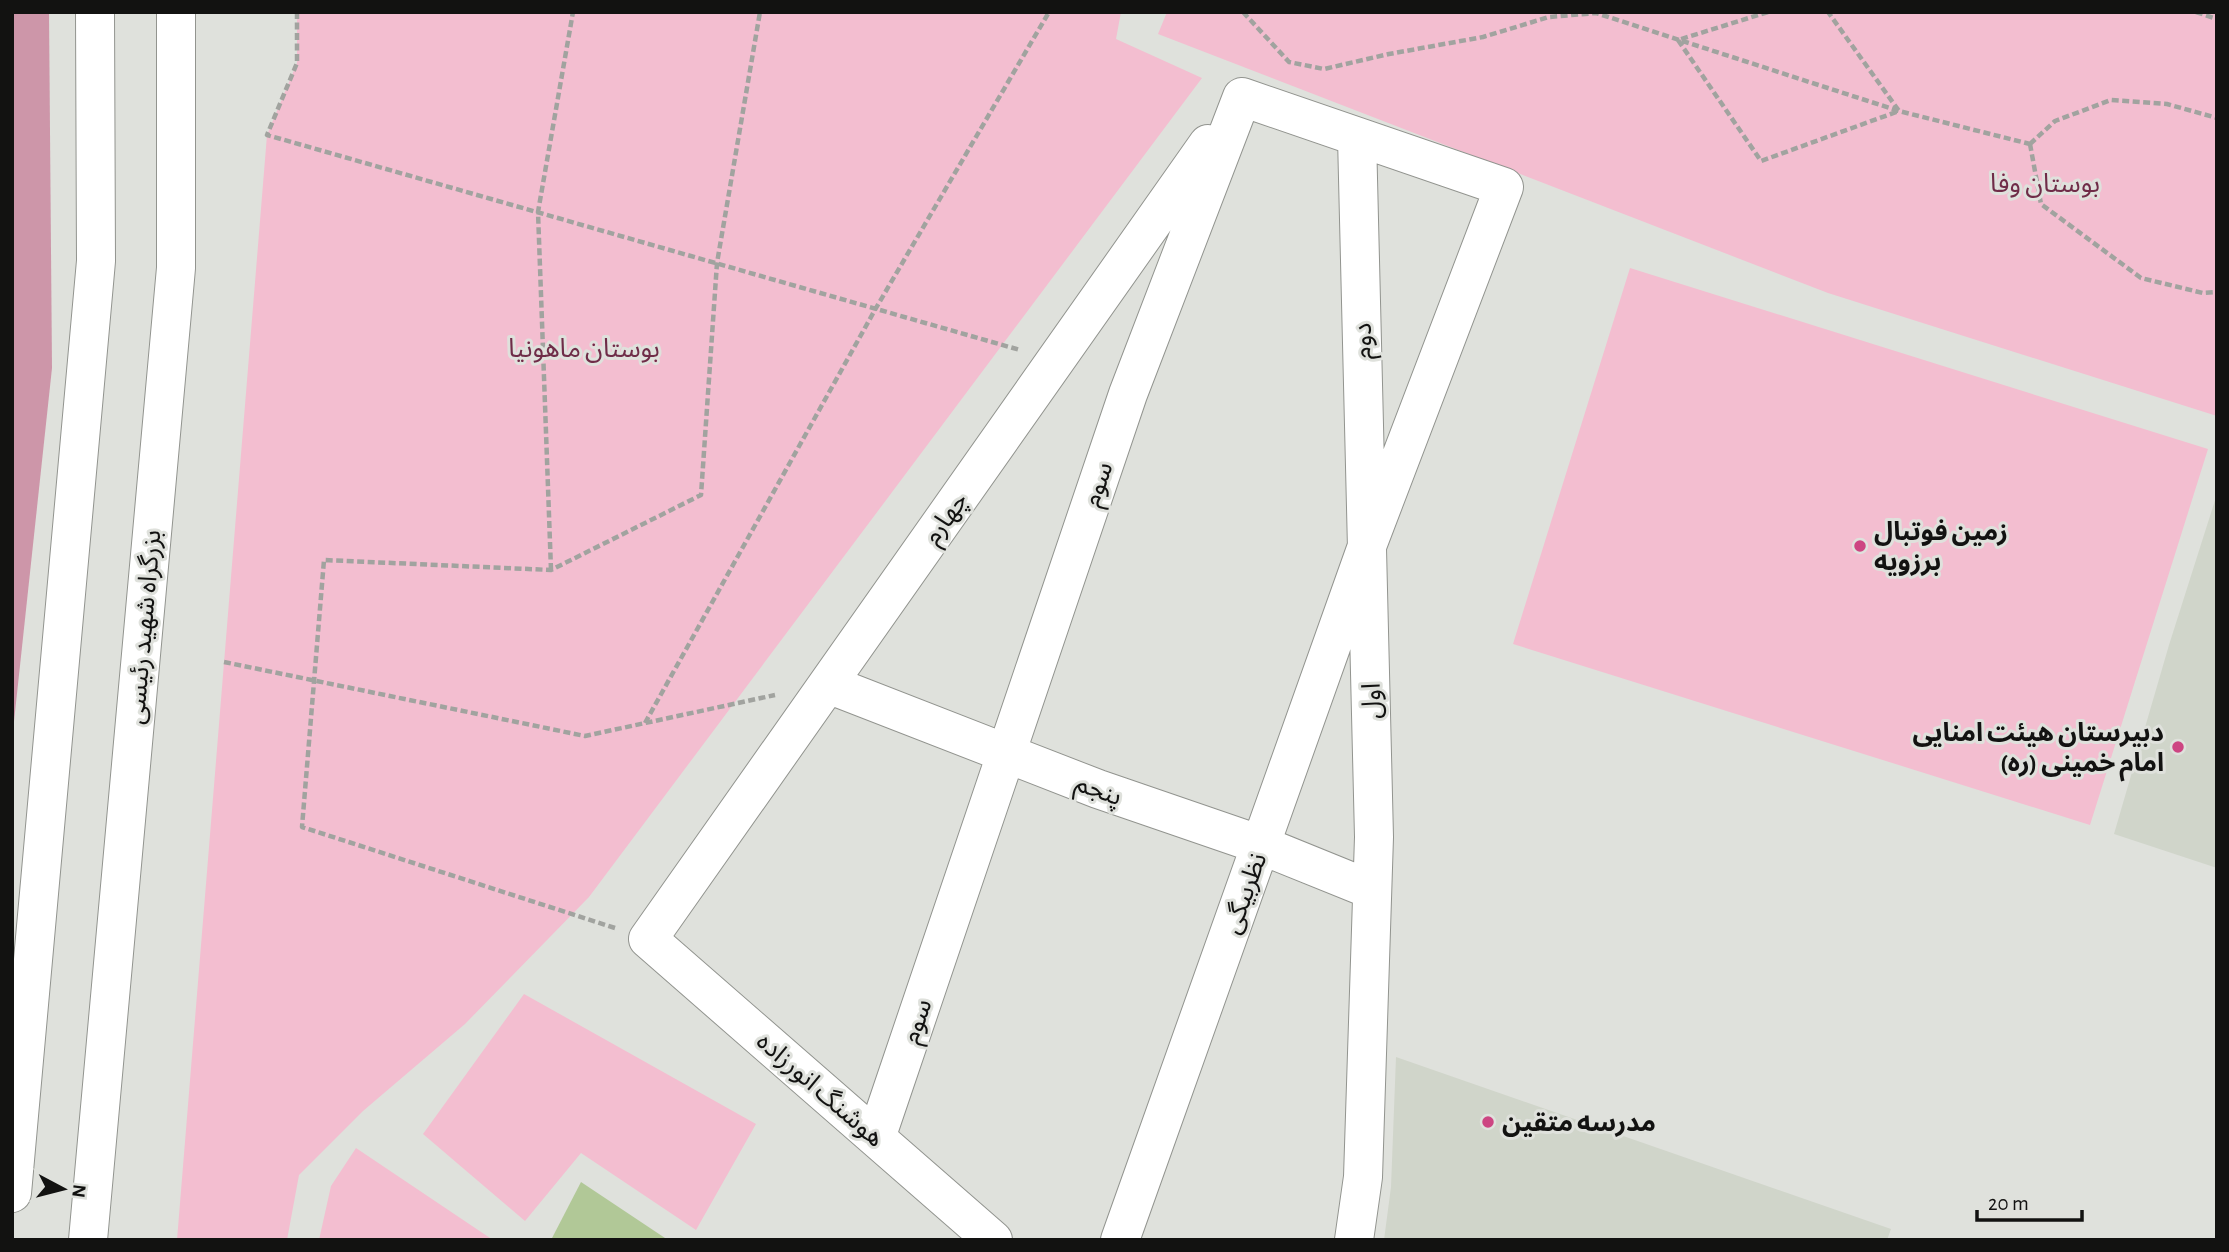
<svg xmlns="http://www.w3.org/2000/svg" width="2229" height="1252" font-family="'Alegreya Sans','Noto Sans Arabic',sans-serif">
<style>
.built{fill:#d0d5ca}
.green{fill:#f3bed0}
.forest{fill:#cd96a9}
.building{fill:#b1c897}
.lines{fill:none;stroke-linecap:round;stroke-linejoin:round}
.minor-casing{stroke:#92948f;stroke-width:40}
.highway-casing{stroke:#92948f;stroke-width:40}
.path{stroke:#a1a39f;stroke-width:4.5;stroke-dasharray:7 3.5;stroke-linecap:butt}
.minor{stroke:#fff;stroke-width:38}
.highway{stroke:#fff;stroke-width:38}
.poi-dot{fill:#cd4582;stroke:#dfe1dc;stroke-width:2.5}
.labels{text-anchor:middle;stroke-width:6;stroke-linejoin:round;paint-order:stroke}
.park-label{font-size:26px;fill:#6f2c48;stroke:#dfe1dc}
.street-label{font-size:26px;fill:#121211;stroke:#dfe1dc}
.poi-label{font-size:26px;font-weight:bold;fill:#121211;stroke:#dfe1dc;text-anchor:start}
</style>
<rect width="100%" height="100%" fill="#dfe1dc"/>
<path class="built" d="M2217,494V868L2114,834L2169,645Z
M1396,1057L1891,1229L1887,1240H1384L1391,1187Z"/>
<path class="green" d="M297,12H1121L1116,39L1202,78L589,897L465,1024L363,1111L299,1175L287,1240H177L267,135L297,63Z
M1167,12H2217V416L1828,293L1158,34Z
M1630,268L2208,449L2090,825L1513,644Z
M524,994L756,1124L696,1230L581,1153L525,1221L423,1134Z
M356,1148L493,1240H319L331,1186Z"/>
<path class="forest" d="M12,12H49L52,368L12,740Z"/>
<path class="building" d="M581,1182L668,1240H551Z"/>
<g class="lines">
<defs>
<path id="minor" d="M828,684L1098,789L1261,845L1372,890
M876,1138L1128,394L1242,97L1504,187L1367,546L1120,1240
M993,1240L648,939L1208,144
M1354,1240L1363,1177L1374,837L1357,137"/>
<path id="highway" d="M12,1193L96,261L95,12
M88,1240L176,268V12"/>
</defs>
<use href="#minor" class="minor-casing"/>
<use href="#highway" class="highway-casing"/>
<path class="path" d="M297,12V63L267,135L1020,350
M1243,12L1289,62L1324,69L1389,54L1483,37L1549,17L1596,13L1899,111L2030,144
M1768,12L1678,40L1761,161L1899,111L1828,12
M2196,12L2217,19
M2030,144L2041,204L2141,278L2203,293L2217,292
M2030,144L2055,121L2111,100L2167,104L2217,118
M551,570L538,212L573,12
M224,662L585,736L775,695
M645,723L876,308L1049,12
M615,928L302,827L324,560L551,570L701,495L717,263L760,12"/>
<use href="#minor" class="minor"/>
<use href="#highway" class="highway"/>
</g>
<g class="poi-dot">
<circle cx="1860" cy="546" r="7"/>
<circle cx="2178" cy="747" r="7"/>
<circle cx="1488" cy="1122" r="7"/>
</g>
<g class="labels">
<g class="park-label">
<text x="2045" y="192">بوستان وفا</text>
<text x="584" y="357">بوستان ماهونیا</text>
</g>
<g class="street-label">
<text transform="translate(1362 341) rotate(-91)" y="9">دوم</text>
<text transform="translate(1097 484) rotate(-71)" y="9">سوم</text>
<text transform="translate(945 518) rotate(-55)" y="9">چهارم</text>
<text transform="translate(143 627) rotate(-85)" y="9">بزرگراه شهید رئیسی</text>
<text transform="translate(1371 701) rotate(-91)" y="9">اول</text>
<text transform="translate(1099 789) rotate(20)" y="9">پنجم</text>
<text transform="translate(1244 893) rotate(-70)" y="9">نظربیگی</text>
<text transform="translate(916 1021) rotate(-71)" y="9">سوم</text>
<text transform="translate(821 1089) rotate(41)" y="9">هوشنگ انورزاده</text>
</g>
<g class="poi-label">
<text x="1874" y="540">زمین فوتبال<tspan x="1874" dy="30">برزویه</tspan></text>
<text x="2164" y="741" text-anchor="end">دبیرستان هیئت امنایی<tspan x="2164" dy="30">امام خمینی (ره)</tspan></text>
<text x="1502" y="1131">مدرسه متقین</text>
</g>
</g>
<rect width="2229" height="1252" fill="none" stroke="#121211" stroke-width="28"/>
<g transform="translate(63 1189) rotate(97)" stroke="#dfe1dc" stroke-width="5" paint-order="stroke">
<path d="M0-5L12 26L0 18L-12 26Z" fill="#121211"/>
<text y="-10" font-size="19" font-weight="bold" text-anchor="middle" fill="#121211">N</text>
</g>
<path d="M1977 1210v10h105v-10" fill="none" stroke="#121211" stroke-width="3.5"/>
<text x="1988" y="1210" font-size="21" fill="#121211" stroke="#dfe1dc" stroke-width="5" paint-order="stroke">20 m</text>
</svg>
